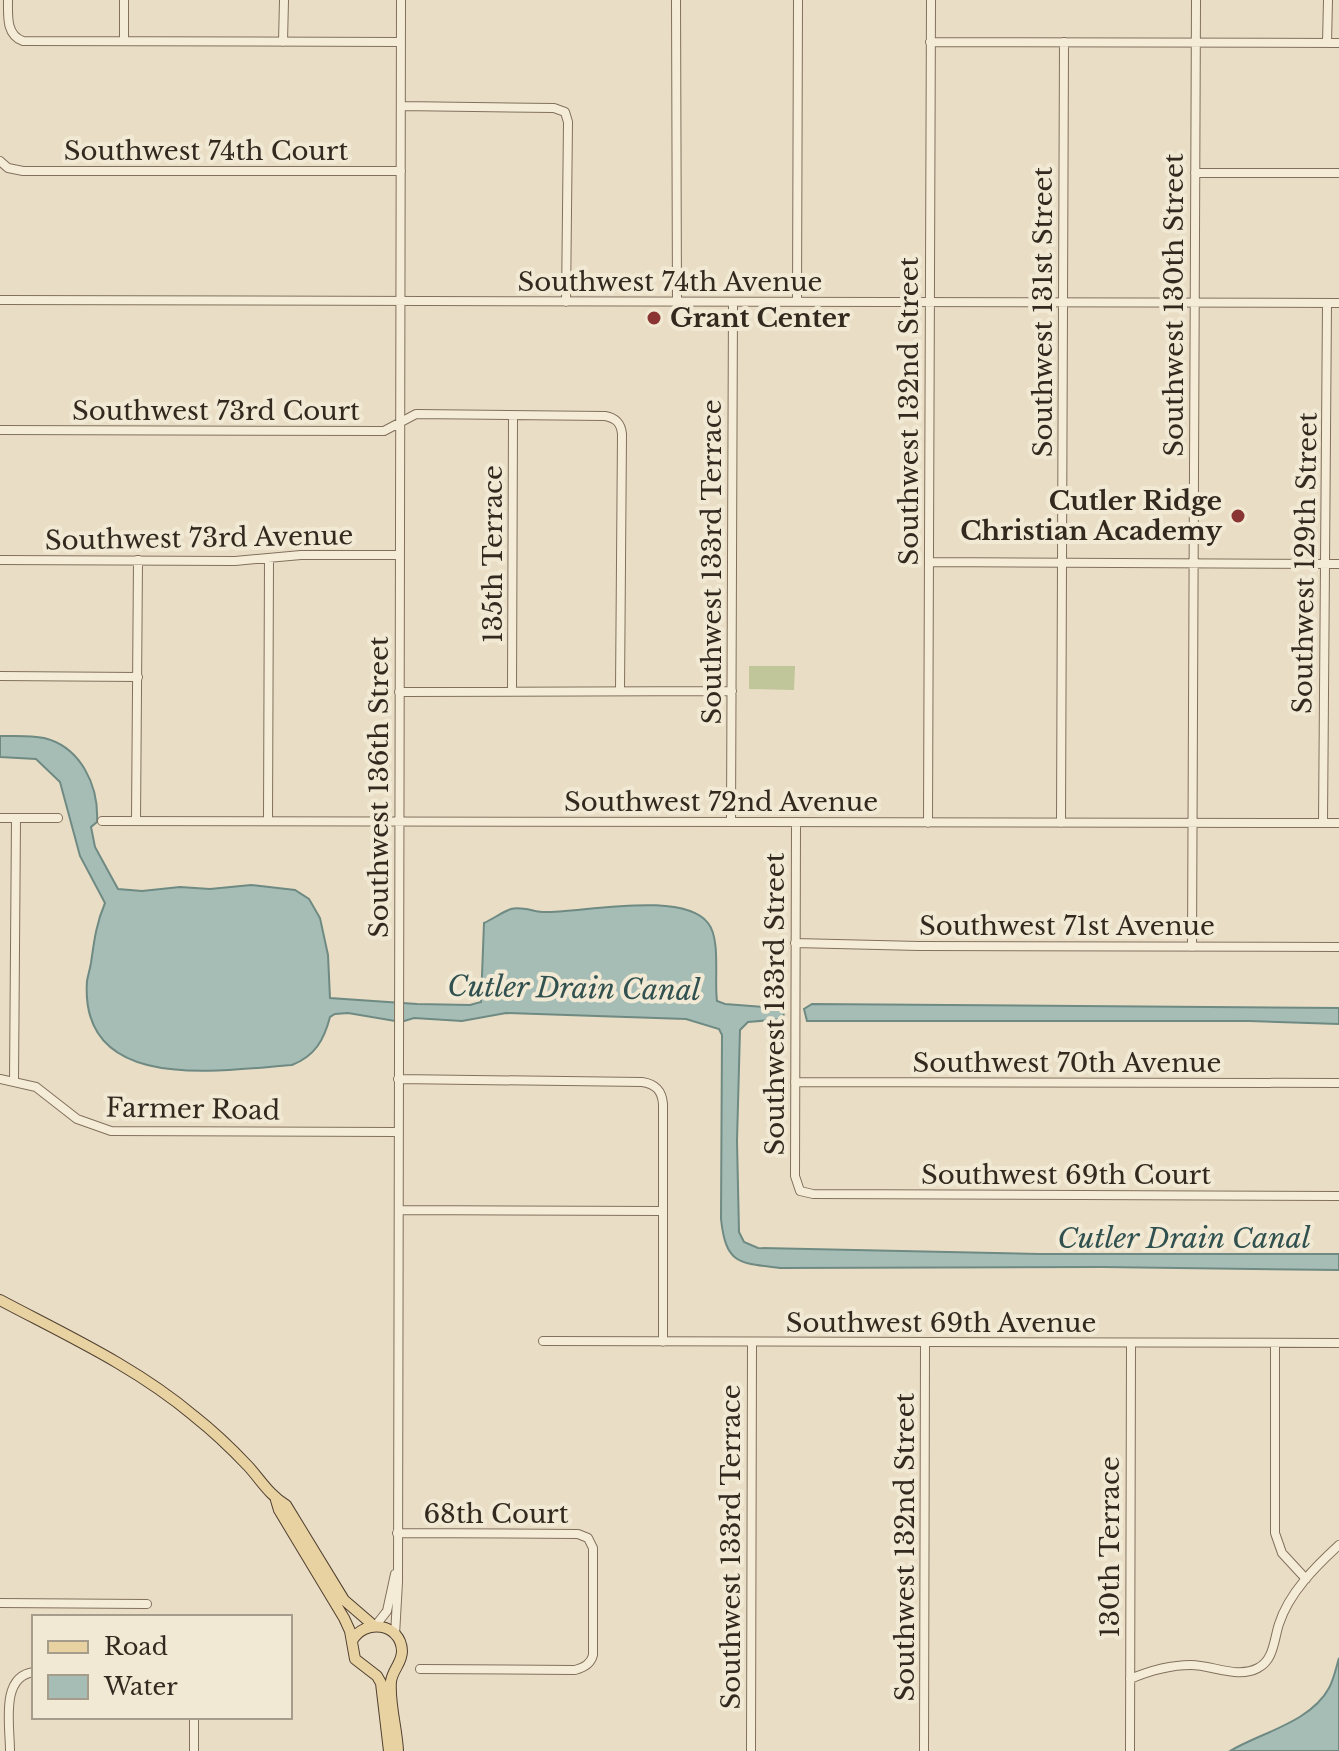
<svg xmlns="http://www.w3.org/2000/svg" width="1339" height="1751" font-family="'Libre Baskerville',serif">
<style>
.green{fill:#c0c59a}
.water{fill:#a6bdb6;stroke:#6e8a83;stroke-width:2}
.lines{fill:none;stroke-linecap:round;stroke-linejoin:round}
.minor-casing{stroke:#82705d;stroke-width:10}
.major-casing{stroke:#503f31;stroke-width:12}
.minor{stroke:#f5ecd7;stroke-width:8}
.major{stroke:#e8d2a1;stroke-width:10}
.poi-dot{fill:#8a3434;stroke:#f1e9d3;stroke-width:3}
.labels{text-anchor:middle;stroke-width:8;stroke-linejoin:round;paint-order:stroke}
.street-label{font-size:26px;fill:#33291f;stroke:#f1e9d3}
.poi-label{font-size:26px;font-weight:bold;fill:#33291f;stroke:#f1e9d3;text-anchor:start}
.water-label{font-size:28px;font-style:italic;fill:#30514f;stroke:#f1e9d3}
</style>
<rect width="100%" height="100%" fill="#e9dec5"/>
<path class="green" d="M749,666H795L794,690L749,689Z"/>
<path class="water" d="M0,736C15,736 30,735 44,738C81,747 99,786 97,822L91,827L95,847L118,889L142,891L180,887L210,889L251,885L295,890L309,899L320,918L328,955L330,998L417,1004L470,1005L481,1002L484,923C493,919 502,912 511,909C521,906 532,911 542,912C581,913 682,890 708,923C721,939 714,980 717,1001L725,1004L779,1008L784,1011L783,1019L748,1022L740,1030L737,1141L739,1232L744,1242L758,1248L1040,1254H1339V1270L1102,1267L780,1268C739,1263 726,1265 721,1219L722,1035L719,1029L686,1019L506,1013L462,1021L414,1018L401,1022L348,1013L335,1014L330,1017C324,1040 315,1056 292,1065C221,1070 79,1095 87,981C88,975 90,969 91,963C94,942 96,924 105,903L80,856L60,782L36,759L0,757Z
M812,1004L1339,1008V1024L1249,1021H807L804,1009Z
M1339,1658V1751H1230C1260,1733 1311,1722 1329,1688C1334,1679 1336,1668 1339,1658Z"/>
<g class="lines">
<defs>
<path id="minor" d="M8,0C8,16 6,35 23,41L401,42
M676,0L677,301
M124,41V0
M283,42L284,0
M930,42L1339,43
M1327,43L1328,0
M401,106L554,108L565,112L568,122L566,302
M0,161L8,168L23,171H401
M1195,173H1339
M0,300L1339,303
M797,302L798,0
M0,430L384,431L416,414L605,416C616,418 621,423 622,434L620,691
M0,560L235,561L301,555H400
M929,562L1339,564
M0,676L138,677
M512,691L513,416
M399,692L732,691
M0,818H58
M136,820L138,560
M102,821L1339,823
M268,821L269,558
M731,822L733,302
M796,822L795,1176L800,1191L813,1194L1339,1196
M928,823L931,0
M1061,823L1064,42
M1323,823L1327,303
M795,943L919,946L1339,947
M1192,947L1196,0
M0,1079L36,1087L77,1119L111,1131L398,1132
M398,1079L642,1082C656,1084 662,1091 663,1104V1342
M14,1081L16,818
M795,1082L1339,1083
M399,1210L663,1211
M543,1341L1339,1343
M1275,1343V1533L1282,1553L1306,1579
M397,1533L578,1534L588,1538L593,1548V1655C591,1664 583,1668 575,1670L420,1669
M0,1603L147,1604
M376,1625L387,1611L395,1574
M395,1635L398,1582L401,0
M1130,1679C1149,1671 1170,1665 1191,1665C1212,1665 1238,1679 1258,1668C1274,1660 1274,1639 1279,1624C1289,1593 1315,1567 1339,1545
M194,1717V1751
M10,1751C10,1725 0,1676 34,1672
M751,1751L752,1342
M924,1751L925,1343
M1130,1751L1131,1343"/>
<path id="major" d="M0,1300C66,1335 136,1367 194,1416C213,1431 231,1448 248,1466C260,1479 270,1496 286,1505L344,1600L373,1625
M276,1500L279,1510L344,1618L350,1631L355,1659L377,1676L381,1683L389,1751
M352,1641C364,1618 401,1623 402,1651C402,1663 393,1669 391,1681C389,1703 397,1728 398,1751"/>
</defs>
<use href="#minor" class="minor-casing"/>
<use href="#major" class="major-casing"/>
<use href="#minor" class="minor"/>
<use href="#major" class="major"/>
</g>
<g class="poi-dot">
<circle cx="654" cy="318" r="8"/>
<circle cx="1238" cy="516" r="8"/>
</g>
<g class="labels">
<g class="street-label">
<text x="206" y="160">Southwest 74th Court</text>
<text x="670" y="291">Southwest 74th Avenue</text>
<text transform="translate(1174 305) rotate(-90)" y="9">Southwest 130th Street</text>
<text transform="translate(1043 312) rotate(-90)" y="9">Southwest 131st Street</text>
<text x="216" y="420">Southwest 73rd Court</text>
<text transform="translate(909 411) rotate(-90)" y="9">Southwest 132nd Street</text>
<text transform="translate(199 538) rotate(-1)" y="9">Southwest 73rd Avenue</text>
<text transform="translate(493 554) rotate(-90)" y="9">135th Terrace</text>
<text transform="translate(712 562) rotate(-90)" y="9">Southwest 133rd Terrace</text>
<text transform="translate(1305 563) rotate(-89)" y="9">Southwest 129th Street</text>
<text transform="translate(379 787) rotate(-90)" y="9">Southwest 136th Street</text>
<text x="721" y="811">Southwest 72nd Avenue</text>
<text x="1067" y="935">Southwest 71st Avenue</text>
<text transform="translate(775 1004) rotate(-90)" y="9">Southwest 133rd Street</text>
<text x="1067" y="1072">Southwest 70th Avenue</text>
<text transform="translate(193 1109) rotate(1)" y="9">Farmer Road</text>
<text x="1066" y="1184">Southwest 69th Court</text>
<text x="941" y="1332">Southwest 69th Avenue</text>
<text x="496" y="1523">68th Court</text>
<text transform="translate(731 1547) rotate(-90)" y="9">Southwest 133rd Terrace</text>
<text transform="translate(905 1547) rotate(-90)" y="9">Southwest 132nd Street</text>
<text transform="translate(1110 1547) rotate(-90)" y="9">130th Terrace</text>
</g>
<g class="poi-label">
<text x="670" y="327">Grant Center</text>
<text x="1222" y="510" text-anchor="end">Cutler Ridge<tspan x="1222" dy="30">Christian Academy</tspan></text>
</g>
<g class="water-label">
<text transform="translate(574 988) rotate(1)" y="10">Cutler Drain Canal</text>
<text x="1184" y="1248">Cutler Drain Canal</text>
</g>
</g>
<rect x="32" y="1615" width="260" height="104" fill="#f1e9d3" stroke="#a59c8b" stroke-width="2"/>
<rect x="48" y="1641" width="40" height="12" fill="#e8d2a1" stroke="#a59c8b" stroke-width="2"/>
<text x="104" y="1655" font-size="24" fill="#33291f">Road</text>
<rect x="48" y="1675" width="40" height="24" fill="#a6bdb6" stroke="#a59c8b" stroke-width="2"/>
<text x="104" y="1695" font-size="24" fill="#33291f">Water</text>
</svg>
